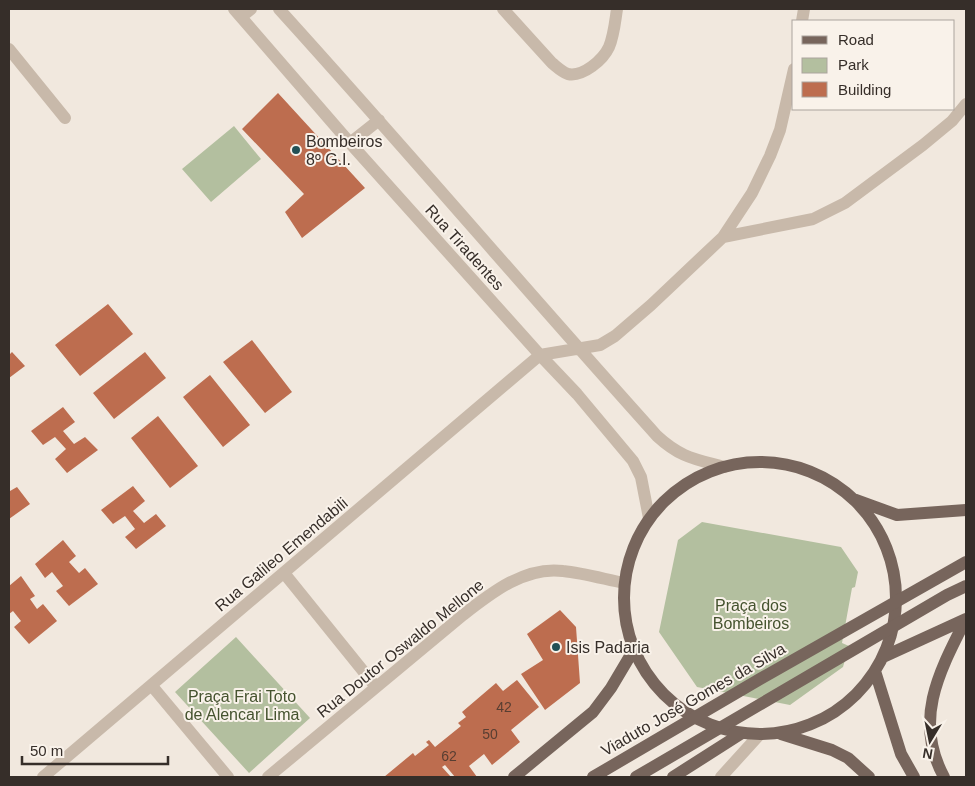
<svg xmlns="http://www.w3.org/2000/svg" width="975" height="786" font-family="Helvetica,sans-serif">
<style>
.green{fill:#b3bf9f}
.building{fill:#bd6d4f}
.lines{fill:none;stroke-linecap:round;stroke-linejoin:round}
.minor{stroke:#c8b9aa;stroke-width:12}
.major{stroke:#77655c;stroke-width:12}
.major-bridge{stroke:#77655c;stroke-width:12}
.poi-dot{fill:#225055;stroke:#f9f2ea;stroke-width:2}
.labels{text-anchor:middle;stroke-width:4;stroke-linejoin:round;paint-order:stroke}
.number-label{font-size:14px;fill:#583e32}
.poi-label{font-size:16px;fill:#362e29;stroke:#f9f2ea;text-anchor:start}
.street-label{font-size:16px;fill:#362e29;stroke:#f9f2ea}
.park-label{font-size:16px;fill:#45532f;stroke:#f9f2ea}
</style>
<rect width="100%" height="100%" fill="#f1e8de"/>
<path class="green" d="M234,126L261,159L211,202L182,169Z
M702,522L841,547L858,572L855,587L852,588L842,643L849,646L843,667L790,705L697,687L659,632L678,540Z
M236,637L310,718L249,773L175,692Z"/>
<path class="building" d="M278,93L365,188L302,238L285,212L304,194L242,129Z
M108,304L133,334L80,376L55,345Z
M252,340L292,392L265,413L223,362Z
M12,352L25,366L9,378V355Z
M145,352L166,378L114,419L93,393Z
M210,375L250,425L223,447L183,397Z
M63,407L75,422L63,431L74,444L85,437L98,450L67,473L55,459L66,449L55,437L43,445L31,431Z
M158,416L198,466L170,488L131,438Z
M133,486L145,501L133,511L144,523L156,514L166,526L136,549L125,537L135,529L125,516L113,524L101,510Z
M17,487L30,504L9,519V489L10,491Z
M63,540L76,556L69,562L79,573L85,568L98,584L69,606L56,591L63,586L52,572L45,578L35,564Z
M21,576L35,596L30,599L37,609L43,604L57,621L29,644L14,627L21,621L13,611L9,614V586Z
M560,610L576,627L580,683L545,710L521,674L543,660L527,634Z
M517,680L539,707L511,730L520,742L492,765L484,754L469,766L477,777H455L445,765L442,767L451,777H409L408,776L406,777H384L413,753L415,756L429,745L426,742L429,740L435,747L461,726L458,723L466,717L462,712L496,683L503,691Z"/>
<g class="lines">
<path class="minor" d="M234,9L350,143L540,355L577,394L633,461L641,477L649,518
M279,9C407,150 530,295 657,436C681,458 695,459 724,467
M503,9L552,63C557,67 562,72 568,74C583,77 603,60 609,47C614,35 615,22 617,9
M241,17L251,9
M802,21L804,9
M9,49L65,118
M350,143L379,120
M723,237L813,219L845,203L923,145L952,121L966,104
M540,355L600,345L615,336L651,305L723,237L752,193L770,156L780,130L794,69
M284,573L376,687
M152,686L228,777
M43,777L540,355
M268,777L463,615C491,593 525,566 563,571C583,573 604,579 624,583
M721,777L760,734"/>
<path class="major" d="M624 598a136 136 0 1 1 272 0a136 136 0 1 1-272 0Z
M853,499L897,515L966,510
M883,657L966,619
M875,671L901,754L914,777
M781,734L832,750L848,758L869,777
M514,777L593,712L611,688L633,651
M673,777L742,733
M944,777C913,720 939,672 966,619"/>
<path class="major-bridge" d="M593,777L760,679L966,562
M636,777L947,595L966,586"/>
</g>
<g class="poi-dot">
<circle cx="296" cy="150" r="5"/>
<circle cx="556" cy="647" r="5"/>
</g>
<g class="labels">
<g class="number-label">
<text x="504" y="712">42</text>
<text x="490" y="739">50</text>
<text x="449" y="761">62</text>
</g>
<g class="poi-label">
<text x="306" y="147">Bombeiros<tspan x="306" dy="18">8º G.I.</tspan></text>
<text x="566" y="653">Isis Padaria</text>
</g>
<g class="street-label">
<text transform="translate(465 247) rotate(48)" y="6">Rua Tiradentes</text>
<text transform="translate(281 554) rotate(-40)" y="6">Rua Galileo Emendabili</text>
<text transform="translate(400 648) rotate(-39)" y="6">Rua Doutor Oswaldo Mellone</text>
<text transform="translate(693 699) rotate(-30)" y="6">Viaduto José Gomes da Silva</text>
</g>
<g class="park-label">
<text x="751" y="611">Praça dos<tspan x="751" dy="18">Bombeiros</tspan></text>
<text x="242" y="702">Praça Frai Toto<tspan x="242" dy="18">de Alencar Lima</tspan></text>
</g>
</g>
<rect width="975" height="786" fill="none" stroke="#362e29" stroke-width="20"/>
<rect x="792" y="20" width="162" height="90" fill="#f9f2ea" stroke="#aba49d"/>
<rect x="802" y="36" width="25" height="8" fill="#77655c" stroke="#aba49d"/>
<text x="838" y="45" font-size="15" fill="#362e29">Road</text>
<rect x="802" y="58" width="25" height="15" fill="#b3bf9f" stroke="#aba49d"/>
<text x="838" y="70" font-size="15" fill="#362e29">Park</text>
<rect x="802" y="82" width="25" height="15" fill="#bd6d4f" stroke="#aba49d"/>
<text x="838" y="95" font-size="15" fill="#362e29">Building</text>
<g transform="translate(930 741) rotate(190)" stroke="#f9f2ea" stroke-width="4" paint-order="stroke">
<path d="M0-4L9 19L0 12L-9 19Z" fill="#362e29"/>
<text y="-8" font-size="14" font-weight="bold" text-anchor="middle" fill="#362e29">N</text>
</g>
<path d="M22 756v8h146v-8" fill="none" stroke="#362e29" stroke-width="2.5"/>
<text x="30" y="756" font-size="15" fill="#362e29" stroke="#f9f2ea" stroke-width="4" paint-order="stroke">50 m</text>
</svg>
